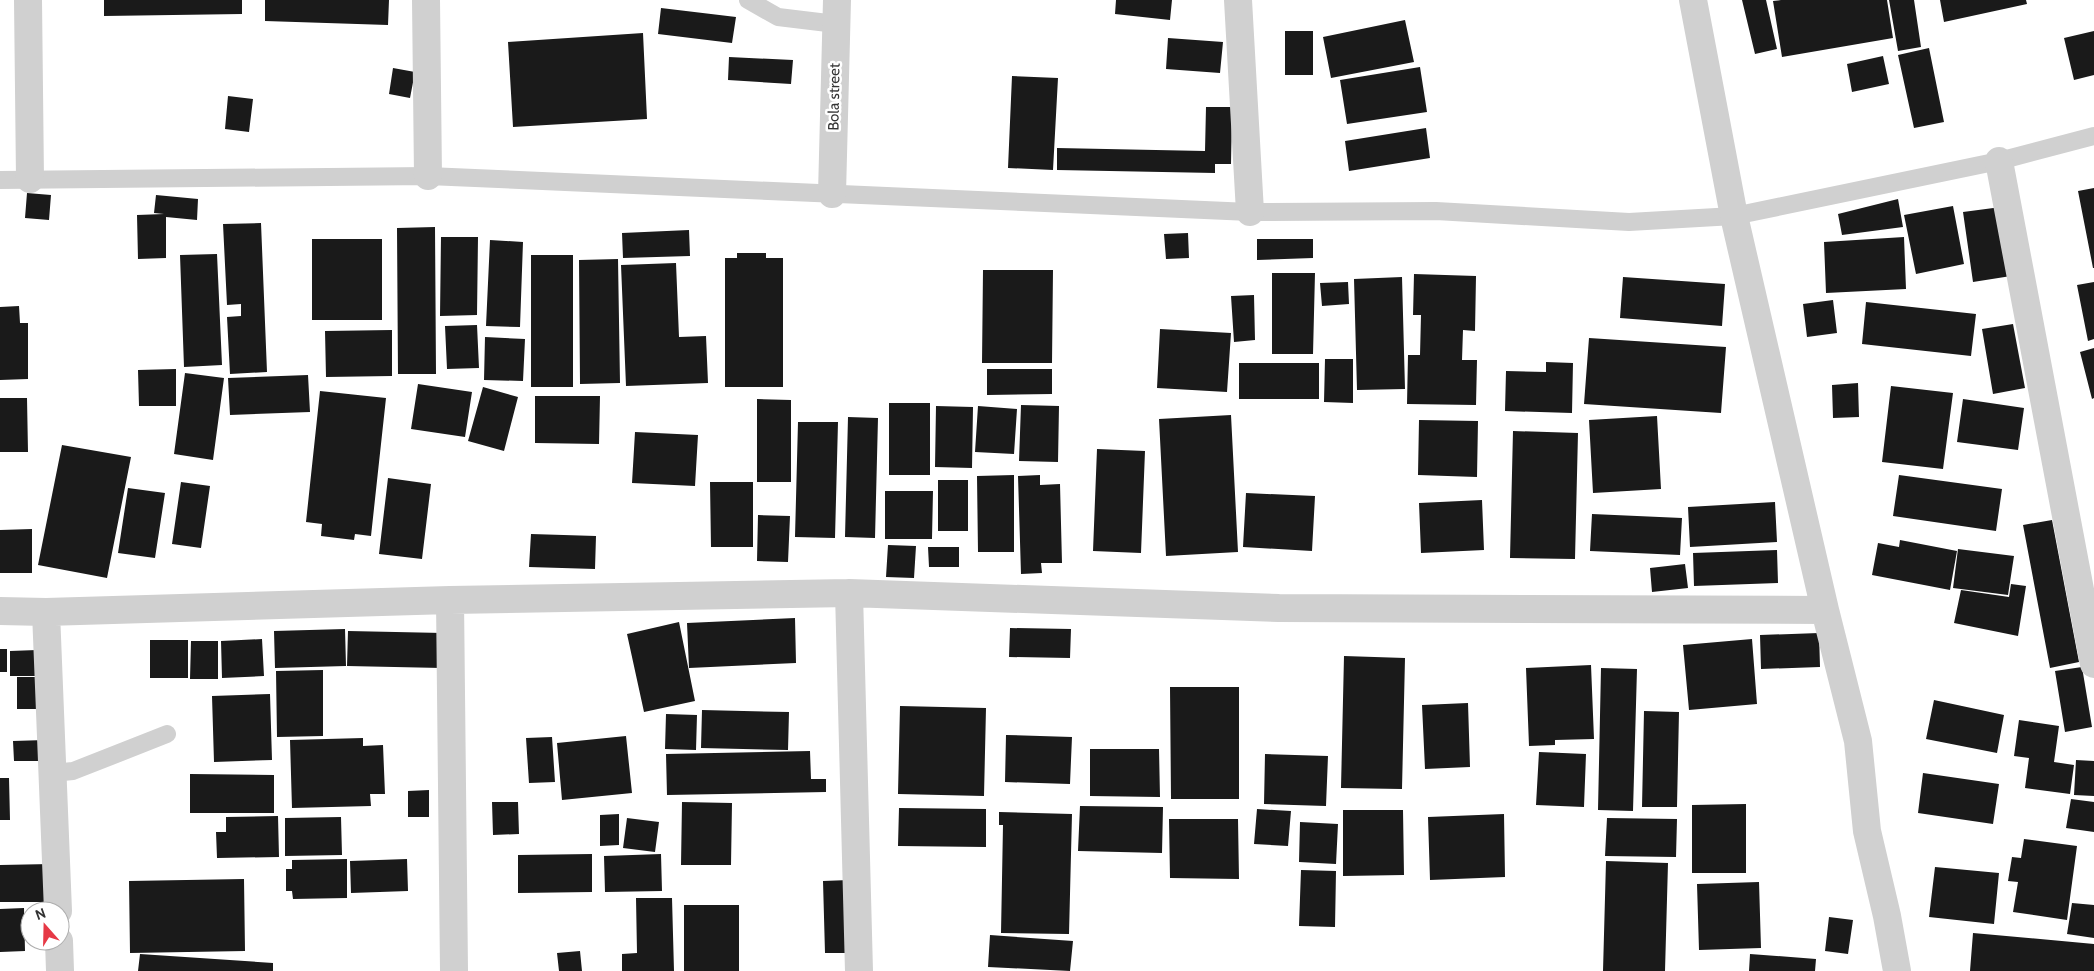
<svg xmlns="http://www.w3.org/2000/svg" width="2094" height="971" font-family="Cabin,sans-serif">
<style>
.building{fill:#1a1a1a}
.lines{fill:none;stroke-linecap:round;stroke-linejoin:round}
.service{stroke:#d0d0d0;stroke-width:18}
.minor{stroke:#d0d0d0;stroke-width:28}
.labels{text-anchor:middle;stroke-width:5;stroke-linejoin:round;paint-order:stroke}
.street-label{font-size:15px;fill:#333;stroke:#fff}
</style>
<rect width="100%" height="100%" fill="#fff"/>
<path class="building" d="M104,0H242V14L104,16Z
M265,0H389L388,25L265,21Z
M1116,0H1172L1170,20L1115,14Z
M1742,0H1766L1777,49L1755,54Z
M1781,0H1887L1893,38L1782,57L1773,1Z
M1889,0H1914L1921,47L1898,51Z
M1940,0H2026L2027,4L1944,22Z
M661,8L736,17L732,43L658,34Z
M1405,20L1414,62L1331,78L1323,37Z
M1285,31H1313V75H1285Z
M2094,31V75L2074,80L2064,38Z
M643,33L647,119L513,127L508,42Z
M1168,38L1223,42L1220,73L1166,69Z
M1929,48L1944,122L1914,128L1898,55Z
M1883,56L1889,84L1852,92L1847,64Z
M729,57L793,60L791,84L728,80Z
M1420,67L1427,112L1347,124L1340,80Z
M393,68L415,72L410,98L389,94Z
M1012,76L1058,78L1053,170L1008,168Z
M228,96L253,99L249,132L225,129Z
M1206,107H1232L1231,164H1215V173L1057,170V148L1205,151Z
M1426,128L1430,158L1349,171L1345,141Z
M2094,188V268H2093L2078,191Z
M27,193L51,195L49,220L25,218Z
M156,195L198,199L197,220L166,217V214V258L138,259L137,215L164,214L154,213Z
M1898,199L1903,227L1842,235L1838,214Z
M1953,206L1964,264L1916,274L1904,215Z
M2001,207L2011,276L1973,282L1963,212Z
M261,223L267,372L230,374L227,317L241,316V304L227,305L223,224Z
M435,227L436,374H398L397,228Z
M689,230L690,256L623,258L622,233Z
M1188,233L1189,258L1166,259L1164,234Z
M441,237H478L477,315L440,316Z
M1904,237L1906,289L1826,293L1824,242Z
M312,239H382V320H312Z
M1257,239H1313V258L1257,260Z
M490,240L523,242L520,327L486,326Z
M737,253H766V258H783V387H725V258H737Z
M217,254L222,365L184,367L180,255Z
M531,255H573V387H531Z
M618,259L620,383L580,384L579,260Z
M676,263L679,337L706,336L708,383L626,386L621,265Z
M983,270H1053L1052,363H982Z
M1272,273H1315L1313,354H1272Z
M1414,274L1476,276L1475,331L1463,330L1462,360H1477L1476,405L1407,404L1408,355H1420L1421,315H1413Z
M1402,277L1405,389L1357,390L1354,279Z
M1623,277L1725,284L1722,326L1620,318Z
M1348,282L1349,304L1322,306L1320,283Z
M2094,282V339L2088,341L2077,285Z
M1254,295L1255,340L1234,342L1231,296Z
M1833,300L1837,333L1807,337L1803,304Z
M1866,302L1976,314L1971,356L1862,344Z
M19,306L20,323H28V379L0,380V307Z
M2013,324L2025,388L1993,394L1982,329Z
M477,325L479,368L447,369L445,326Z
M1160,329L1231,333L1227,392L1157,388Z
M392,330V376L326,377L325,331Z
M485,337L525,339L523,381L484,380Z
M1589,338L1726,347L1721,413L1584,404Z
M2094,348V398L2092,399L2080,352Z
M1325,359H1353V403L1324,402Z
M1546,362L1573,363L1572,413L1505,411L1506,371L1546,372Z
M1239,363H1319V399H1239Z
M176,369V406H139L138,370Z
M987,369H1052V394L987,395Z
M185,373L224,378L213,460L174,454Z
M308,375L310,412L230,415L228,378Z
M1858,383L1859,417L1833,418L1832,385Z
M418,384L472,392L465,437L411,429Z
M1891,386L1953,393L1943,469L1882,462Z
M483,387L518,397L504,451L468,441Z
M320,391L386,398L371,536L355,534L354,540L321,536L322,524L306,522Z
M535,396H600L599,444L535,443Z
M0,398H27L28,452H0Z
M757,399L791,400V482H757Z
M1963,399L2024,408L2018,450L1957,442Z
M889,403H930V475H889Z
M1021,405L1059,406L1058,462L1019,461Z
M936,406L973,407L972,468L935,467Z
M978,406L1017,409L1014,454L975,452Z
M1231,415L1238,552L1166,556L1159,419Z
M1657,416L1661,489L1593,493L1589,420Z
M848,417L878,418L875,538L845,537Z
M1419,420L1478,421L1477,477L1418,475Z
M798,422H838L835,538L795,537Z
M1513,431L1578,433L1575,559L1510,558Z
M635,432L698,435L695,486L632,483Z
M62,445L131,457L107,578L38,565Z
M1097,449L1145,451L1141,553L1093,551Z
M1014,475V552H978L977,476Z
M1040,475V485L1060,484L1062,563H1041L1042,573L1021,574L1018,476Z
M1899,475L2002,489L1996,531L1893,516Z
M388,478L431,484L422,559L379,554Z
M938,480H968V531H938Z
M181,482L210,486L201,548L172,544Z
M710,482H753V547H711Z
M128,488L165,493L155,558L118,553Z
M885,491H933L932,539H885Z
M1246,493L1315,496L1312,551L1243,547Z
M1482,500L1484,550L1421,553L1419,503Z
M1775,502L1777,542L1690,547L1688,507Z
M1592,514L1682,518L1680,555L1590,551Z
M758,515L790,516L788,562L757,561Z
M2052,520L2079,662L2050,668L2023,525Z
M32,529V573H0V530Z
M531,534L596,536L595,569L529,567Z
M1900,540L1957,551L1950,590L1872,575L1878,543L1899,547Z
M888,545L916,546L914,578L886,577Z
M928,547H959V567H929Z
M1958,549L2014,556L2008,595L1953,588Z
M1777,550L1778,583L1694,586L1693,553Z
M1685,564L1688,588L1652,592L1650,568Z
M2011,584L2026,586L2018,636L1954,623L1961,590L2009,597Z
M795,618L796,663L689,668L687,623Z
M679,622L695,701L644,712L627,634Z
M1010,628L1071,629L1070,658L1009,657Z
M345,629L346,666L275,668L274,631Z
M348,631L443,633L442,668L347,666Z
M1819,633L1820,667L1761,669L1760,635Z
M262,639L264,676L222,678L221,641Z
M1752,639L1757,704L1689,710L1683,645Z
M150,640H188V678H150Z
M191,641H218V679H190Z
M0,649H7V672H0Z
M37,650V676H10V651Z
M1344,656L1405,658L1402,789L1341,788Z
M1591,665L1594,739L1555,740V745L1529,746L1526,668Z
M2082,667L2092,727L2065,732L2055,671Z
M1601,668L1637,669L1633,811L1598,810Z
M323,670V736L277,737L276,671Z
M17,677H41V709H17Z
M1170,687H1239V799H1171Z
M270,694L272,760L214,762L212,696Z
M1934,700L2004,715L1997,753L1926,739Z
M1468,703L1470,767L1425,769L1422,705Z
M900,706L986,708L984,796L898,794Z
M702,710L789,712L788,750L701,748Z
M1644,711L1679,712L1677,807H1642Z
M666,714L697,715L696,750L665,749Z
M2019,720L2059,726L2054,762L2074,765L2070,794L2025,788L2029,758L2014,756Z
M1006,735L1072,737L1070,784L1005,782Z
M626,736L632,793L562,800L557,743Z
M552,737L555,782L529,783L526,738Z
M363,738V746L383,745L385,794H370L371,806L292,808L290,740Z
M45,740V761H14L13,741Z
M1090,749H1159L1160,797L1090,796Z
M810,751L811,779H826V792L667,795L666,754Z
M1539,752L1586,754L1584,807L1536,805Z
M1265,754L1328,756L1326,806L1264,804Z
M2076,760L2094,761V796L2074,795Z
M1923,773L1999,784L1993,824L1918,813Z
M190,774L274,775V813H190Z
M0,778H9L10,820H0Z
M429,790V817H408V791Z
M2071,799L2094,802V832L2066,828Z
M492,802H518L519,834L493,835Z
M682,802L732,803L731,865H681Z
M1746,804V873H1692V805Z
M1080,806L1163,807L1162,853L1078,851Z
M899,808L986,809V847L898,846Z
M1257,809L1291,811L1288,846L1254,844Z
M1343,810H1403L1404,875L1343,876Z
M999,812L1072,814L1069,934L1001,933L1003,825H999Z
M619,814V845L600,846V815Z
M1504,814L1505,877L1430,880L1428,817Z
M278,816L279,857L217,858L216,832H226V817Z
M341,817L342,855L285,856V818Z
M627,818L659,822L655,852L623,848Z
M1607,818L1677,819L1676,857L1605,856Z
M1169,819H1238L1239,879L1170,878Z
M1300,822L1338,824L1336,864L1299,862Z
M2024,839L2077,846L2067,920L2013,912L2018,882L2008,881L2012,857L2021,858Z
M592,854V892L518,893V855Z
M661,854L662,891L605,892L604,856Z
M347,859V898L293,899L292,891H286V869H292V860Z
M407,859L408,891L351,893L350,861Z
M1606,861L1668,863L1665,971H1603Z
M51,864V902H0V865Z
M1935,867L1999,873L1994,924L1929,917Z
M1301,870L1336,871L1335,927L1299,926Z
M244,879L245,951L130,953L129,881Z
M849,880L850,953H825L823,881Z
M1759,882L1761,948L1699,950L1697,884Z
M636,898H672L674,971H622V954L637,953Z
M2072,903L2094,905V938L2067,934Z
M684,905H739V971H684Z
M24,908L25,951L0,952V909Z
M1829,917L1853,920L1848,954L1825,951Z
M1973,933L2094,944V971H1970Z
M990,935L1073,941L1070,971L988,967Z
M580,951L582,971H559L557,953Z
M140,954L273,963V971H138Z
M1750,954L1816,959L1815,971H1749Z"/>
<g class="lines">
<path class="service" d="M748,0L778,17L836,24
M0,180L428,176L1250,212L1436,211L1629,222L1734,216L1999,161L2094,136
M52,773L73,771L167,734"/>
<path class="minor" d="M28,0L30,179
M426,0L428,176
M1238,0L1250,212
M1693,0L1734,216L1825,610L1858,741L1867,831L1887,916L1897,971
M1999,161L2094,664
M832,194L837,0
M849,593L859,971
M450,600L454,971
M0,611L46,612L450,600L849,593L1279,608L1825,610
M46,612L58,911
M59,941L60,971"/>
</g>
<g class="labels">
<g class="street-label">
<text transform="translate(834 97) rotate(-89)" y="5">Bola street</text>
</g>
</g>
<g transform="translate(45 926) rotate(340)"><circle r="24" fill="#ffffff" stroke="#adadad"/>
<path d="M0-4L9 19L0 12L-9 19Z" fill="#e63946"/>
<text y="-8" font-size="14" font-weight="bold" text-anchor="middle" fill="#333333">N</text>
</g>
</svg>
